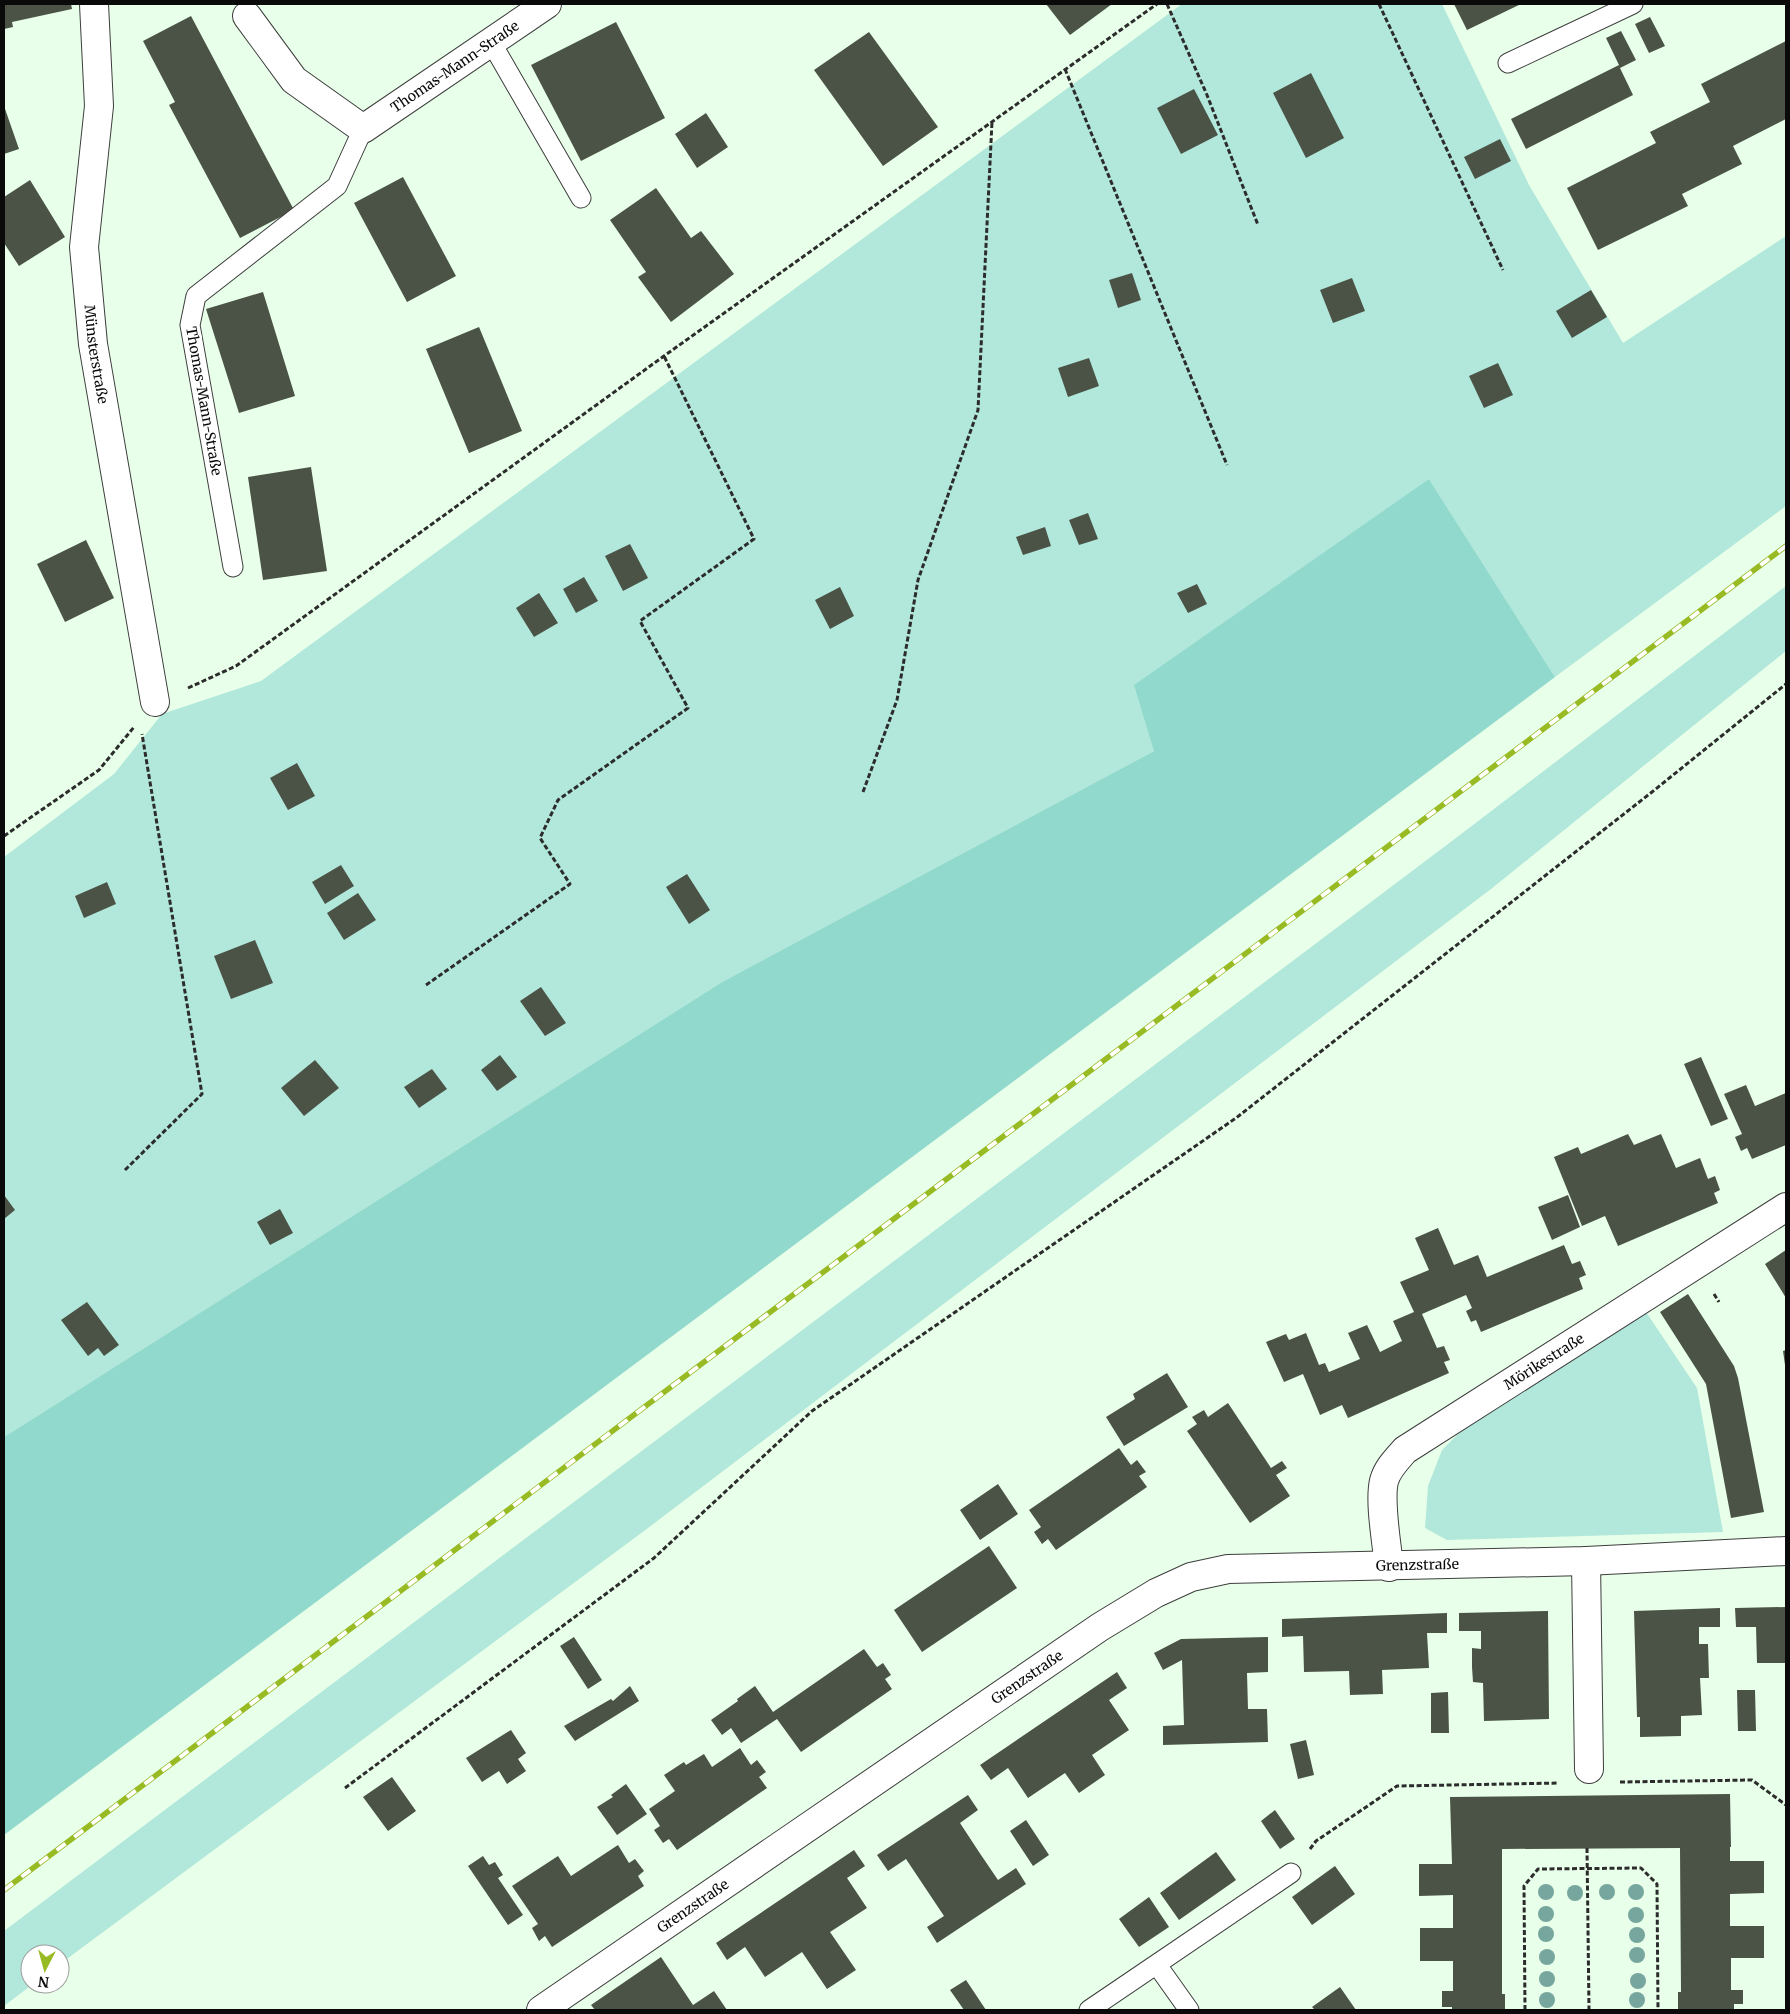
<svg xmlns="http://www.w3.org/2000/svg" width="1790" height="2014" font-family="Merriweather,serif">
<style>
.green{fill:#b2e8db}
.forest{fill:#92d9cd}
.building{fill:#4b5347}
.lines{fill:none;stroke-linecap:round;stroke-linejoin:round}
.lane-casing{stroke:#3d3d3d;stroke-width:21}
.street-casing{stroke:#3d3d3d;stroke-width:30}
.path{stroke:#2c2c2c;stroke-width:3;stroke-dasharray:5 2.5;stroke-linecap:butt}
.lane{stroke:#fff;stroke-width:19}
.street{stroke:#fff;stroke-width:28}
.rail-casing{stroke:#98ba23;stroke-width:5.5}
.rail{stroke:#fff;stroke-width:4;stroke-dasharray:11;stroke-linecap:butt}
.tree{fill:#77a69e}
.labels{text-anchor:middle;stroke-width:5;stroke-linejoin:round;paint-order:stroke}
.street-label{font-size:14px;fill:#0a0a0a;stroke:#fff}
</style>
<rect width="100%" height="100%" fill="#e8ffe9"/>
<path class="green" d="M1182,4H1442L1529,185L1623,343L1786,236V506L1555,677L1429,479L1154,751L722,982L4,1437V857L114,774L162,714L261,681Z
M1786,586V651L1491,889L644,1531L60,1964V1954H30V1984H33L4,2006V1931L1452,841Z
M1644,1309L1697,1388L1723,1532L1447,1540L1425,1528L1428,1486L1442,1450L1481,1411Z"/>
<path class="forest" d="M1429,479L1555,677L4,1835V1437L722,982L1154,751L1134,685Z"/>
<path class="building" d="M4,4H71L72,9L12,22L13,27L4,29Z
M1046,4H1112L1070,35Z
M1454,4H1521L1467,30Z
M191,16L294,210L240,238L169,105L175,102L143,41Z
M1650,17L1665,46L1649,53L1635,24Z
M616,22L665,118L581,161L531,65Z
M1621,31L1636,60L1620,68L1633,95L1526,149L1511,119L1619,65L1606,38Z
M869,32L938,127L883,166L814,70Z
M1786,41V119L1733,146L1742,164L1682,194L1688,206L1598,250L1567,188L1656,143L1650,132L1710,102L1701,84Z
M1311,73L1344,138L1306,158L1273,93Z
M1194,89L1218,135L1181,154L1157,108Z
M4,106L19,149L4,154Z
M706,113L728,147L697,168L675,134Z
M1500,139L1511,161L1475,179L1464,157Z
M403,177L456,276L407,302L354,203Z
M30,180L65,237L19,266L4,243V197Z
M656,188L691,238L701,231L734,274L671,322L638,277L646,272L610,220Z
M1132,273L1141,300L1118,308L1109,280Z
M1352,278L1365,311L1333,323L1320,290Z
M1591,290L1607,317L1572,338L1556,311Z
M263,292L295,396L239,413L206,309Z
M479,327L522,431L469,453L426,349Z
M1089,358L1099,386L1068,397L1058,368Z
M1498,363L1513,395L1484,408L1469,376Z
M311,467L327,571L263,580L248,477Z
M1088,513L1098,539L1079,545L1069,520Z
M1045,527L1051,546L1023,555L1016,537Z
M86,540L114,598L65,622L37,564Z
M630,544L648,578L623,591L605,556Z
M584,577L598,601L576,613L563,589Z
M1197,584L1207,604L1188,613L1177,593Z
M840,587L854,616L830,629L815,600Z
M539,593L558,623L534,637L516,608Z
M297,763L315,796L288,810L270,778Z
M341,865L354,886L325,904L312,882Z
M687,874L710,910L689,924L666,887Z
M107,882L116,904L84,918L75,896Z
M358,893L376,920L344,940L327,913Z
M255,940L273,983L231,999L214,956Z
M541,987L566,1023L545,1036L520,1001Z
M500,1055L517,1077L497,1091L481,1070Z
M1701,1057L1728,1119L1711,1126L1684,1064Z
M315,1060L339,1088L304,1116L281,1088Z
M432,1069L447,1089L419,1108L404,1087Z
M1746,1085L1755,1106L1786,1093V1145L1752,1159L1747,1148L1741,1151L1735,1137L1742,1134L1724,1094Z
M1628,1134L1634,1145L1661,1134L1676,1168L1700,1158L1708,1179L1715,1176L1720,1190L1714,1193L1718,1203L1618,1246L1605,1216L1582,1226L1554,1157L1578,1147L1581,1154Z
M4,1195L15,1210L4,1219Z
M1568,1195L1580,1227L1552,1240L1538,1207Z
M280,1209L293,1233L270,1245L257,1222Z
M1438,1228L1454,1265L1478,1255L1487,1277L1564,1245L1572,1264L1580,1261L1586,1275L1579,1278L1583,1289L1481,1332L1476,1320L1471,1322L1466,1311L1472,1308L1466,1295L1422,1314L1437,1348L1444,1346L1450,1360L1444,1362L1449,1373L1348,1418L1342,1405L1320,1415L1303,1374L1284,1382L1266,1342L1286,1334L1289,1340L1306,1333L1319,1365L1325,1363L1329,1372L1360,1359L1348,1333L1367,1325L1380,1352L1402,1341L1393,1321L1414,1312L1400,1282L1429,1270L1415,1238Z
M1786,1250V1298L1765,1264Z
M1688,1294L1734,1366L1738,1378L1764,1512L1731,1518L1706,1384L1660,1312Z
M87,1302L119,1345L104,1356L98,1348L88,1356L61,1320Z
M1786,1350V1365H1785L1783,1351Z
M1167,1373L1188,1407L1124,1446L1106,1417L1135,1399L1133,1394Z
M1228,1403L1271,1468L1282,1461L1287,1468L1276,1475L1290,1496L1250,1523L1187,1431L1197,1424L1192,1417L1204,1410L1208,1417Z
M1119,1448L1131,1465L1137,1460L1146,1472L1139,1476L1147,1487L1056,1550L1048,1539L1042,1544L1034,1532L1041,1527L1029,1510Z
M998,1484L1018,1514L980,1540L960,1510Z
M989,1546L1017,1588L922,1652L894,1610Z
M1786,1607V1663H1757L1756,1627H1736L1735,1608Z
M1720,1608V1627H1699V1644H1708L1709,1678H1700L1702,1715L1681,1716V1736L1640,1737V1717H1637L1634,1611Z
M1548,1611L1549,1719L1484,1721L1483,1683L1473,1682L1472,1667V1648L1481,1649V1631H1459V1613Z
M1447,1613V1633H1427L1429,1668L1382,1670L1383,1694L1350,1695L1349,1671L1304,1672L1303,1636L1282,1637V1619Z
M574,1637L602,1680L588,1689L560,1646Z
M1268,1637V1672L1247,1673L1248,1709H1267L1268,1742L1163,1745V1726L1184,1725L1182,1660L1163,1670L1154,1653L1181,1639Z
M864,1649L877,1667L883,1663L891,1675L885,1679L892,1689L801,1752L777,1719L741,1743L731,1728L722,1735L711,1720L738,1701L737,1699L755,1686L773,1712Z
M1117,1672L1127,1688L1109,1700L1129,1730L1092,1755L1105,1775L1079,1793L1065,1773L1028,1798L1008,1768L991,1780L980,1765Z
M630,1686L639,1701L575,1741L564,1726L611,1699L613,1701Z
M1737,1690H1755L1756,1731H1738Z
M1448,1692L1449,1733H1431V1693Z
M511,1730L526,1753L518,1759L526,1771L507,1784L499,1771L482,1782L466,1758Z
M1306,1740L1314,1775L1298,1779L1290,1744Z
M740,1748L751,1765L757,1760L766,1772L759,1777L767,1788L677,1850L669,1839L663,1843L654,1830L660,1826L649,1809L675,1791L664,1775L684,1762L686,1765L704,1754L712,1767Z
M392,1777L416,1811L388,1831L363,1797Z
M626,1784L647,1814L617,1835L597,1807L613,1797L611,1795Z
M1730,1794L1731,1847H1730V1861H1764V1893L1730,1894V1926H1764V1958H1731V1990H1743V2004H1734V2010H1678V1992H1681L1680,1848L1502,1849V1994H1505V2010H1452V2007H1442V1991H1453V1961H1420V1928H1453V1895L1419,1896V1864H1452L1450,1797Z
M968,1795L978,1810L960,1823L979,1852L998,1880L1016,1868L1026,1884L937,1943L927,1927L944,1916L906,1859L888,1871L877,1855Z
M1275,1810L1295,1839L1280,1849L1261,1821Z
M1026,1820L1049,1855L1033,1866L1010,1831Z
M618,1845L629,1863L635,1859L644,1871L638,1876L644,1886L552,1947L545,1936L539,1941L532,1928L538,1924L512,1886L558,1856L571,1876Z
M854,1850L865,1866L847,1878L867,1908L830,1932L856,1970L827,1989L802,1952L765,1977L745,1947L727,1960L716,1943Z
M1216,1852L1236,1880L1179,1920L1160,1893Z
M483,1856L489,1865L495,1862L503,1875L498,1878L523,1915L508,1925L468,1866Z
M1335,1866L1355,1894L1312,1925L1292,1897Z
M1149,1897L1169,1927L1139,1947L1119,1919Z
M661,1957L693,2005L714,1991L727,2010H595L591,2005Z
M966,1980L986,2010H964L950,1990Z
M1340,1987L1356,2010H1315L1312,2007Z"/>
<g class="lines">
<defs>
<path id="lane" d="M491,42L581,198
M1508,63L1633,4
M233,567L190,325L196,296L337,186L363,129
M1157,1965L1189,2010
M1089,2010L1291,1873"/>
<g id="street">
<path id="s1" d="M94,4L99,106L84,247L93,344L155,702"/>
<path id="s2" d="M247,16L294,80L363,129L547,4"/>
<path d="M1586,1561L1589,1769"/>
<path id="s3" d="M1389,1567C1387,1544 1379,1502 1384,1481C1387,1469 1397,1459 1405,1450L1786,1207"/>
<path id="s4" d="M541,2010L1100,1627L1156,1593L1191,1577L1228,1569L1586,1561L1786,1551"/>
</g>
</defs>
<use href="#lane" class="lane-casing"/>
<use href="#street" class="street-casing"/>
<path class="path" d="M1167,4L1207,95L1258,225
M1379,4L1503,270
M1065,69L1227,465
M188,688L236,666L664,356L1157,4
M863,792L897,700L918,580L978,410L992,122
M4,836L99,770L134,727
M426,985L570,884L540,838L558,800L688,708L640,621L754,539L664,356
M125,1170L202,1094L142,734
M1714,1294L1719,1302
M1620,1782L1752,1780L1786,1805
M345,1788L654,1558L812,1411L1236,1118L1652,792L1786,684
M1587,1848L1589,2010
M1310,1849L1316,1841L1397,1786L1559,1783
M1525,2010L1524,1886L1538,1869L1641,1868L1657,1884L1658,2010"/>
<use href="#lane" class="lane"/>
<use href="#street" class="street"/>
<defs>
<path id="rail" d="M4,1890L1786,546"/>
</defs>
<use href="#rail" class="rail-casing"/>
<use href="#rail" class="rail"/>
</g>
<g class="tree">
<circle cx="1546" cy="1892" r="8"/>
<circle cx="1607" cy="1892" r="8"/>
<circle cx="1636" cy="1892" r="8"/>
<circle cx="1575" cy="1893" r="8"/>
<circle cx="1546" cy="1914" r="8"/>
<circle cx="1636" cy="1915" r="8"/>
<circle cx="1546" cy="1934" r="8"/>
<circle cx="1637" cy="1935" r="8"/>
<circle cx="1637" cy="1955" r="8"/>
<circle cx="1547" cy="1957" r="8"/>
<circle cx="1547" cy="1979" r="8"/>
<circle cx="1638" cy="1981" r="8"/>
<circle cx="1547" cy="2000" r="8"/>
<circle cx="1637" cy="2000" r="8"/>
</g>
<g class="labels">
<g class="street-label">
<text dy="5" stroke="none"><textPath href="#s2" startOffset="275">Thomas-Mann-Straße</textPath></text>
<text dy="5" stroke="none"><textPath href="#s1" startOffset="352">Münsterstraße</textPath></text>
<text transform="translate(204 401) rotate(80)" y="5">Thomas-Mann-Straße</text>
<text dy="5" stroke="none"><textPath href="#s3" startOffset="289">Mörikestraße</textPath></text>
<text dy="5" stroke="none"><textPath href="#s4" startOffset="1009">Grenzstraße</textPath></text>
<text dy="5" stroke="none"><textPath href="#s4" startOffset="589">Grenzstraße</textPath></text>
<text dy="5" stroke="none"><textPath href="#s4" startOffset="184">Grenzstraße</textPath></text>
</g>
</g>
<rect width="1790" height="2014" fill="none" stroke="#0a0a0a" stroke-width="10"/>
<g transform="translate(45 1969) rotate(186)"><circle r="24" fill="#ffffff" stroke="#9d9d9d"/>
<path d="M0-4L9 19L0 12L-9 19Z" fill="#98ba23"/>
<text y="-8" font-size="14" font-weight="bold" text-anchor="middle" fill="#0a0a0a">N</text>
</g>
</svg>
